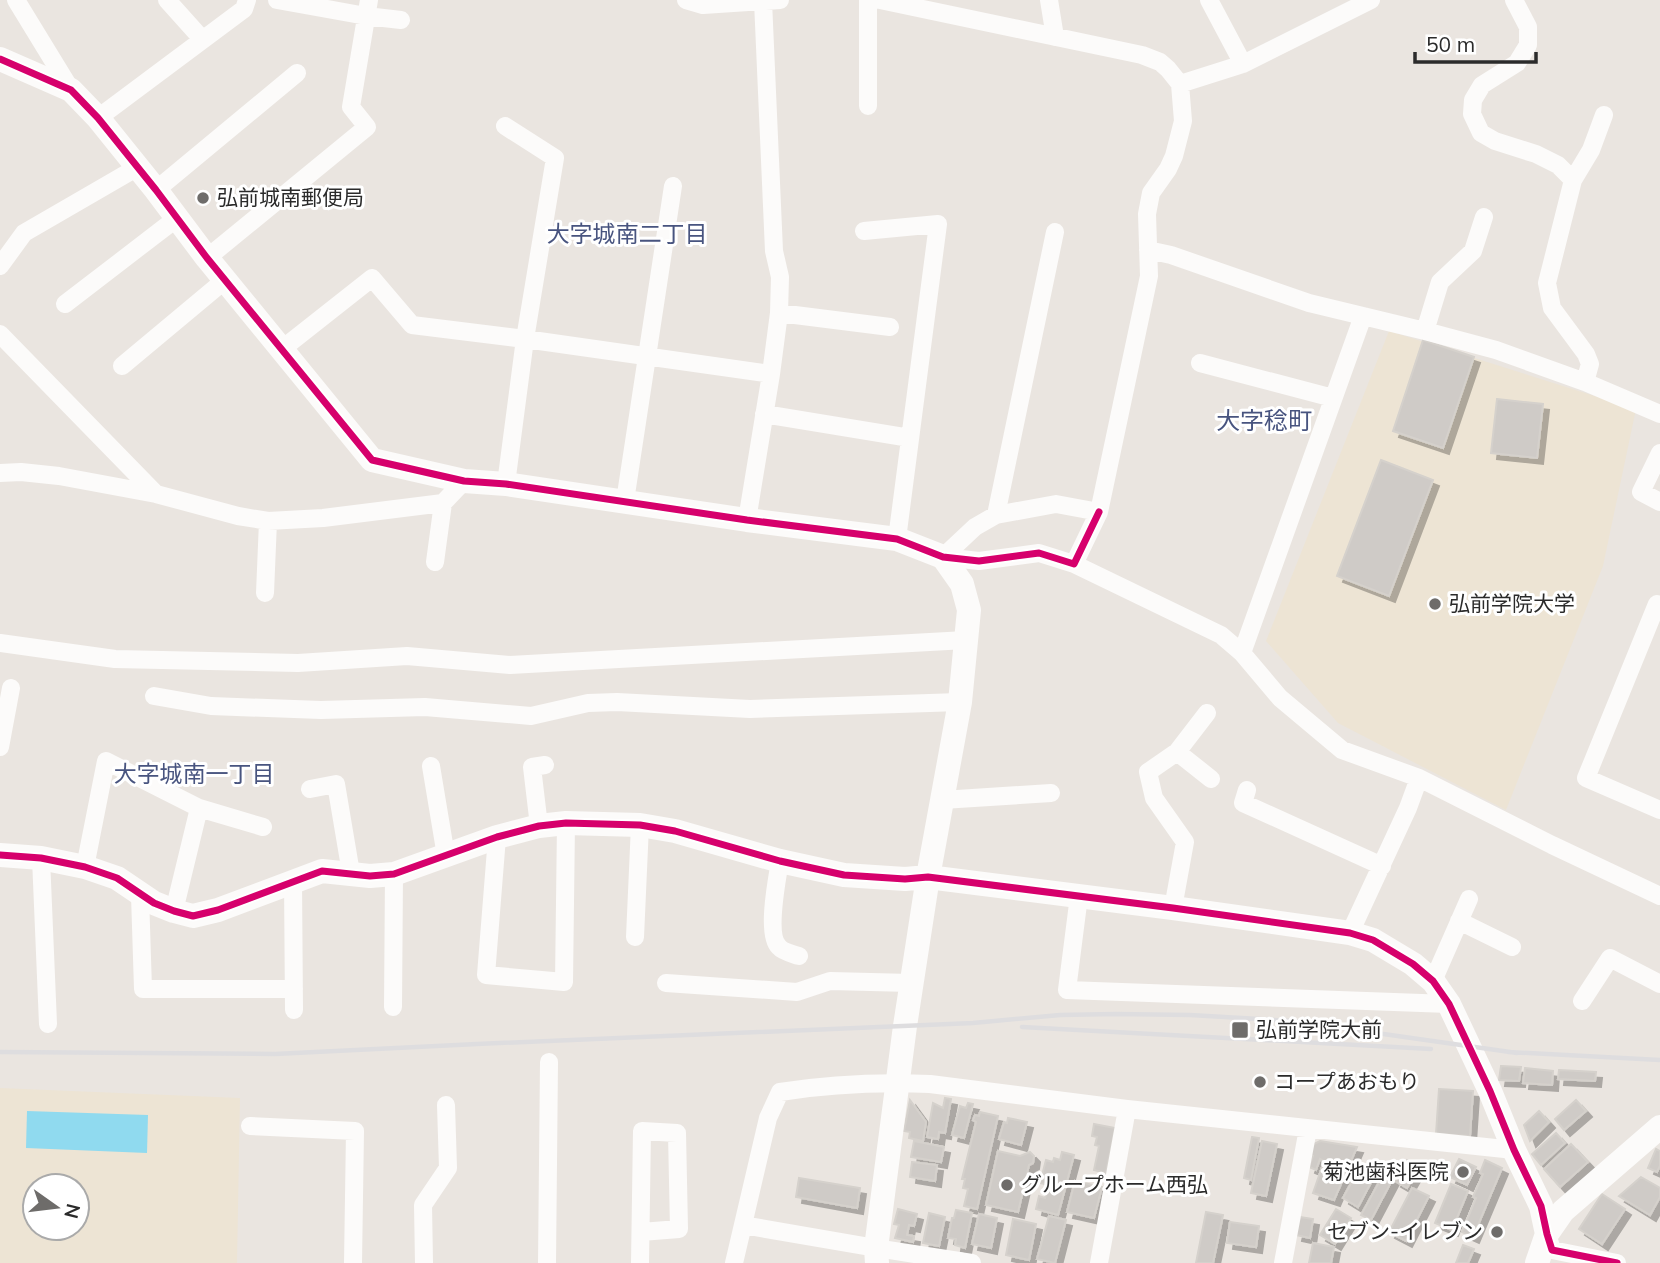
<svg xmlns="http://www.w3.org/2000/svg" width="1660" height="1263" font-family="Mulish,'Noto Sans JP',sans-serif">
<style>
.education{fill:#ede4d4;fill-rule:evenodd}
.water{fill:#90daef}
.building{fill:#cfcbc7;stroke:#d5d1cc;stroke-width:2;filter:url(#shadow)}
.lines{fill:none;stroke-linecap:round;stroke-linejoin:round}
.street{stroke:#fcfbfa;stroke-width:18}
.secondary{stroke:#fcfbfa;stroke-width:24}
.rail{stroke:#dedddf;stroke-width:4.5}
.cycleway-casing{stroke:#fff;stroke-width:11}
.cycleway{stroke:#d6006c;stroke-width:7}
.poi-dot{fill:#6e6c6a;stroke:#fff;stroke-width:2.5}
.labels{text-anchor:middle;stroke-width:6;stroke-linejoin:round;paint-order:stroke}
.poi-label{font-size:21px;fill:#2b2b2b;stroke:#fff;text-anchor:start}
.neighbourhood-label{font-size:23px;fill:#48547f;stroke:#fff}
.quarter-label{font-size:24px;fill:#48547f;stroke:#fff}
</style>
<defs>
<filter id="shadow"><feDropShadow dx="6" dy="6" stdDeviation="0" flood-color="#0004"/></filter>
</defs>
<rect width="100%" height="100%" fill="#eae5e0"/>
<path class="education" d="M1389,331L1636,409L1603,566L1506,810L1338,723L1266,641Z
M0,1088L240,1098L237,1263H0ZM35,1186H77V1228H35Z"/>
<path class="water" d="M27,1111L148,1115L147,1153L26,1148Z"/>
<path class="building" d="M1423,340L1474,357L1443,448L1393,431Z
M1497,399L1543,404L1537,458L1491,453Z
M1381,460L1433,480L1389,596L1337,576Z
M1501,1066L1521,1067L1519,1081L1499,1080Z
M1525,1068L1553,1071L1552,1085L1523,1083Z
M1559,1070L1596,1072L1595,1081L1558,1079Z
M1439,1089L1473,1091L1470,1136L1436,1134Z
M945,1098L951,1099L945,1133L939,1132L938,1139L927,1137L933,1103L943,1108Z
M910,1100L926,1122L923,1141L909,1138L910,1132L904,1131Z
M1576,1100L1586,1111L1564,1130L1555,1119Z
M968,1103L973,1104L964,1138L952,1135L960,1106L966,1108Z
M1539,1111L1549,1122L1530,1141L1524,1125Z
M980,1112L998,1116L977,1209L964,1206L968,1189L963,1188L965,1179H962L976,1122L973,1120L975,1115L979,1116Z
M1008,1118L1027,1122L1021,1145L999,1139L1004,1122L1007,1123Z
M1094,1124L1115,1128L1106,1173L1094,1170L1099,1146L1095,1145L1097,1137L1092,1136Z
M1556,1133L1565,1143L1541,1165L1532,1154Z
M1252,1137L1259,1138L1251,1180L1244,1178Z
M914,1141L944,1147L941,1162L911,1157Z
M1262,1141L1277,1144L1266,1196L1251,1193Z
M1320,1141L1357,1147L1334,1200L1313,1193L1324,1161L1320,1159L1316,1170L1309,1167L1313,1156L1309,1155L1314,1144Z
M1571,1144L1588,1162L1560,1187L1544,1169Z
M1656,1149L1660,1151V1166L1657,1172L1648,1168Z
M998,1151L1020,1156L1030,1152L1034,1156L1033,1163L1029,1165L1018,1212L986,1205Z
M1062,1152L1074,1155L1058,1215L1036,1209L1039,1196L1045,1198L1049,1185L1040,1183L1046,1160L1053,1162L1054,1158L1060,1160Z
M1459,1159L1476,1167L1467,1185L1450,1177Z
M1407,1160L1419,1167L1407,1188L1395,1181Z
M1485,1160L1502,1168L1473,1237L1462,1232L1476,1198L1473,1197L1483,1174L1480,1173Z
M912,1162L937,1165L935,1181L910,1177Z
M1390,1162L1399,1167L1371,1220L1361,1215Z
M1365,1170L1375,1175L1358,1207L1343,1198L1355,1176L1360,1179Z
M1641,1177L1660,1188V1197L1650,1215L1619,1196Z
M799,1178L860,1188L857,1208L796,1197Z
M1075,1181L1102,1187L1094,1218L1067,1212Z
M1451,1184L1468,1191L1452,1230L1435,1223Z
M1412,1188L1429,1196L1406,1241L1389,1232Z
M1602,1194L1625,1209L1602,1244L1579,1229Z
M898,1209L917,1214L914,1226L909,1225L907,1235L914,1236L913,1242L895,1238L899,1225L894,1224Z
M1336,1209L1351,1218L1335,1244L1320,1235Z
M956,1210L972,1213L965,1248L955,1245L956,1239L948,1238L952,1218H954Z
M1206,1212L1223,1215L1213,1263H1196Z
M929,1213L945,1217L939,1246L923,1243Z
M979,1214L997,1218L991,1248L972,1244Z
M1049,1216L1066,1220L1055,1263L1037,1259Z
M1300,1217L1313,1219L1310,1238L1296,1235Z
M1013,1219L1036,1224L1029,1260L1006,1255Z
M1230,1222L1259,1226L1256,1247L1227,1243Z
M1313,1243L1334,1247L1331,1263H1309Z
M1463,1245L1474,1249L1468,1263H1456Z"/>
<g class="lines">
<path class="street" d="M16,0L71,90
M167,0L202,39
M277,0L366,16L401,20
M686,0L703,5L780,0
M880,0L1142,55L1160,62L1168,69L1180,84L1183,121L1174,156L1168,169L1151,193L1147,214L1149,276L1099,512L1056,504L996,515L975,527L943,557
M1049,0L1055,37
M1209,0L1243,64
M1514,0L1528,27V45L1517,63L1482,85L1473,100L1472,114L1481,133L1495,141L1536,154L1558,165L1573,180L1547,283L1552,308L1586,354L1590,364L1585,382
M763,1L774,251L780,277L779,313L771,374
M1180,84L1243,64L1371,0
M868,106V0
M98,118L244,9L247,0
M505,126L555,158L525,339L506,484
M1573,180L1591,150L1604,115
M156,190L297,73
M864,231L938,224L897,539
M1148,250L1171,255L1309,303L1425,331L1496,350L1585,382L1660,414
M207,258L367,127L351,107L369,0
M0,266L24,233L138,167
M65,304L177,218
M779,313L890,327
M1425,331L1440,282L1473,251L1484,217
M0,334L156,494
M282,349L372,278L412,325L525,339L771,374L747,520
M1200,363L1333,398
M122,366L225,280
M764,414L910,438
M1660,453L1641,492L1660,502
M0,473L21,472L59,476L156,494L238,516L268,521L323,518L443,503L464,481
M625,501L673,186
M996,515L1055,232
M943,557L979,561L1039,553L1074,564L1099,512
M435,562L443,503
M1074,564L1221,635L1242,653L1280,698L1342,750L1419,778L1552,845L1660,896
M265,593L268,521
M1657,604L1586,778L1660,810
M0,643L115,659L298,663L407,656L510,665L966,640
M1242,653L1363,316
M154,696L211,706L321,710L425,707L531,716L588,703L617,702L750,709L960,702
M0,747L11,688
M1177,752L1211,779
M431,766L446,856
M310,789L336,784L351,873
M1247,790L1243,803L1382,866
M942,800L1051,793
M539,826L532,767L545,765
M497,837L486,975L564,982L566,823
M41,858L48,1024
M780,861C777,879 766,935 779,947C783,952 793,954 799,956
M85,867L106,761L199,808L263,827
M293,881L294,1010
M140,895L143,989H294
M1079,896L1067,990L1449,1004
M1173,908L1185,842L1154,798L1148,772L1177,752L1207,713
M174,911L199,808
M1459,921L1512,947
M1350,933L1408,808L1419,778
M635,937L640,825
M1433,981L1469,899
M666,983L797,992L830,981L911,983
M1582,1001L1610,958L1660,984
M393,1007L394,874
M250,1126L355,1131L353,1263
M743,1225L876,1248L972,1263
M1547,1234L1552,1250L1617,1263
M424,1263L423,1205L448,1168L446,1105
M547,1263L549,1062
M640,1263L642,1131L677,1133L679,1229L641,1232
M734,1263L768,1118L780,1092C831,1084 879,1082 930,1084L1127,1109L1514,1150
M1099,1263L1127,1109
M1283,1263L1308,1129"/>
<path class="secondary" d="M0,59L71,90L98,118L156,190L207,258L372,460L464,481L506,484L747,520L897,539L943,557L962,584L969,610L960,702L928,877L905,1026L876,1248L877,1263
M0,855L41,858L85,867L117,878L154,903L174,911L193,916L218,910L322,871L370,876L394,874L497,837L539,826L566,823L640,825L675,831L780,861L844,875L905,879L928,877L1173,908L1350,933L1373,940L1413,964L1433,981L1449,1004L1490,1091L1514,1150L1541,1206L1547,1234
M1537,1263L1547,1234L1563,1211L1660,1127"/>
<path class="rail" d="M1022,1027L1431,1049
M0,1052L275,1054L477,1044L973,1023L1060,1015L1116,1014L1190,1015L1292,1021L1517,1053
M1508,1052L1660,1060"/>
<defs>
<path id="cycleway" d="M0,59L71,90L98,118L156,190L207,258L372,460L464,481L506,484L747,520L897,539L943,557L979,561L1039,553L1074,564L1099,512
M0,855L41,858L85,867L117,878L154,903L174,911L193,916L218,910L322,871L370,876L394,874L497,837L539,826L566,823L640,825L675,831L780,861L844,875L905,879L928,877L1173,908L1350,933L1373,940L1413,964L1433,981L1449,1004L1490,1091L1514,1150L1541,1206L1547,1234L1552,1250L1617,1263"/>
</defs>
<use href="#cycleway" class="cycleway-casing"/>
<use href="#cycleway" class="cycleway"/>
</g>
<g class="poi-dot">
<circle cx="203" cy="198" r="7"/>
<circle cx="1435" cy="604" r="7"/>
<rect x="1231" y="1021" width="18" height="18" rx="3.5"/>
<circle cx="1260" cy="1082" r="7"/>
<circle cx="1463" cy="1172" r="7"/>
<circle cx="1007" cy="1185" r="7"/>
<circle cx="1497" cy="1232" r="7"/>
</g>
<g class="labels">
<g class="poi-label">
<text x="217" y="205">弘前城南郵便局</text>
<text x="1449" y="611">弘前学院大学</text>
<text x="1256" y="1037">弘前学院大前</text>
<text x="1274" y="1089">コープあおもり</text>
<text x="1449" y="1179" text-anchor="end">菊池歯科医院</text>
<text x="1021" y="1192">グループホーム西弘</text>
<text x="1483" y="1239" text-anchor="end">セブン-イレブン</text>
</g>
<g class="neighbourhood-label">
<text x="627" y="242">大字城南二丁目</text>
<text x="194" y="782">大字城南一丁目</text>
</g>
<g class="quarter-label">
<text x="1264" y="429">大字稔町</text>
</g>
</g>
<g transform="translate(56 1207) rotate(104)"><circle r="33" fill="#ffffff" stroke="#aaaaaa" stroke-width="2"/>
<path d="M0-5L12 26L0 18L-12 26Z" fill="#6e6c6a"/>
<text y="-10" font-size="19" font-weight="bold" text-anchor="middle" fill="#2b2b2b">N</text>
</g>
<path d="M1415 52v10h121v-10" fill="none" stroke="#2b2b2b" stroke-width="3.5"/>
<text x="1426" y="52" font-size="21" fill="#2b2b2b" stroke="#ffffff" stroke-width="5" paint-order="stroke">50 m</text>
</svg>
